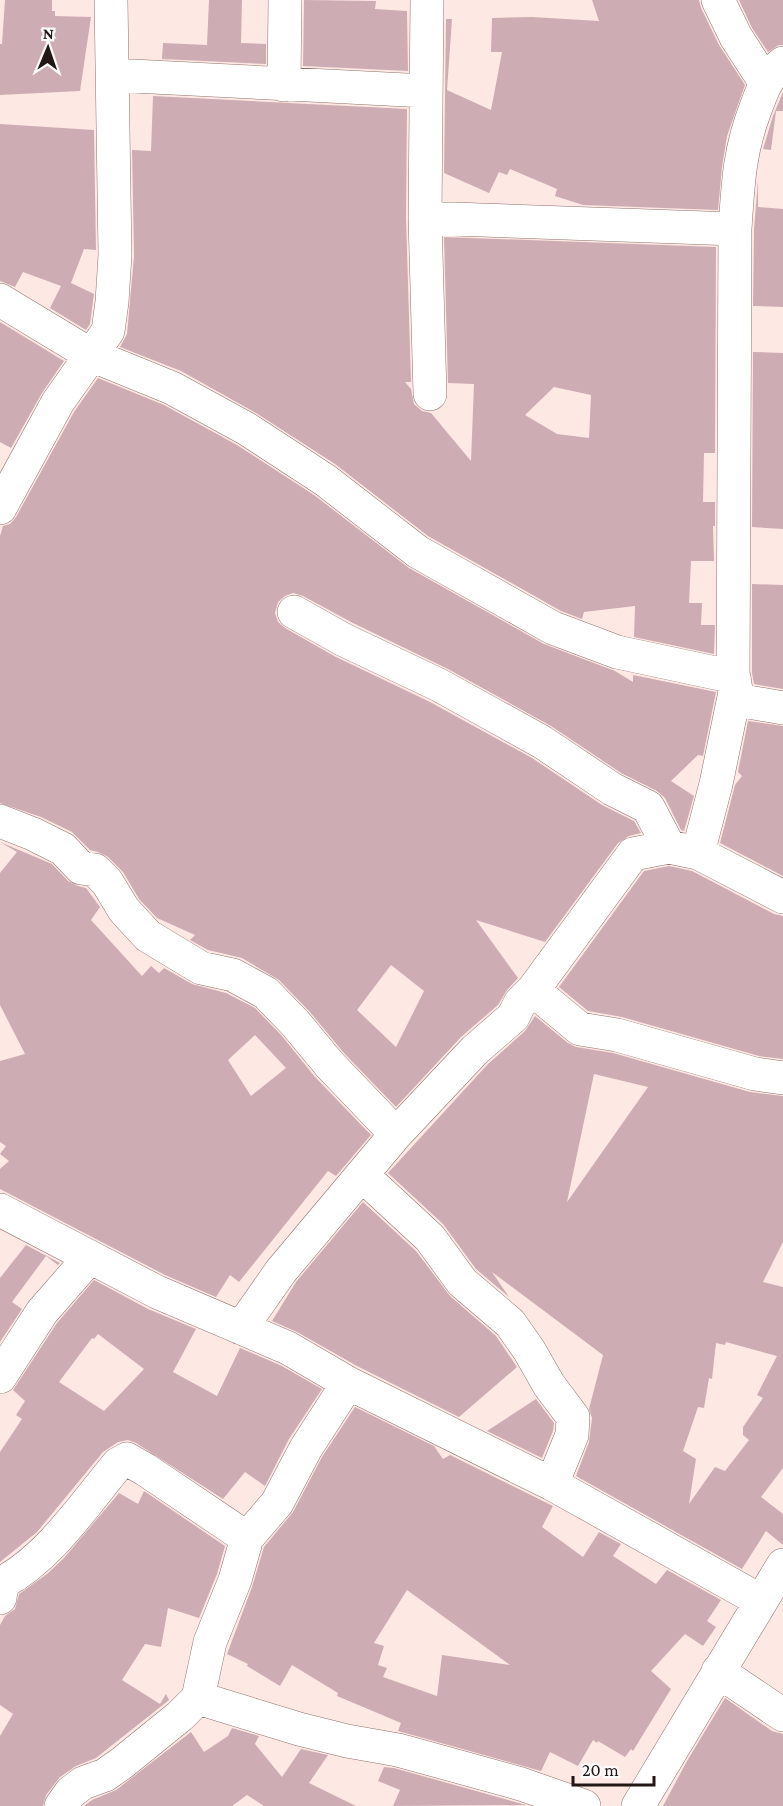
<svg xmlns="http://www.w3.org/2000/svg" width="783" height="1806" font-family="'Crimson Pro',serif">
<style>
.building{fill:#ceacb4;fill-rule:evenodd}
.lines{fill:none;stroke-linecap:round;stroke-linejoin:round}
.minor-casing{stroke:#92726d;stroke-width:34}
.minor{stroke:#fff;stroke-width:33}
</style>
<rect width="100%" height="100%" fill="#fee8e4"/>
<path class="building" d="M5,0H52V11H55V16L91,17L80,91L0,95V44H2Z
M209,0H242L241,43L266,44V64L162,59L163,43L207,45Z
M304,0L376,1L375,9L407,11L408,71L303,66Z
M592,0H699L701,8L719,45L745,85L727,136L722,167L718,210L583,205L555,196L557,189L510,169L507,175L499,172L489,193L444,173L446,19H452L447,90L491,110L502,52H491L492,18L532,17L599,21Z
M739,0H783V45H779L768,52L752,28Z
M783,92V111H776L771,150L763,149L773,116Z
M153,96L407,109L406,218L411,382H405L411,389L414,404L422,411L431,413L471,461L474,384L448,383L444,237L716,247L715,453H704L703,502H715V526H713L714,561H691L689,603H702L701,625H715L714,654L634,637L635,606L584,612L582,619L561,611L428,536L335,464L256,413L181,371L120,347L127,334L134,256L132,150L151,151ZM554,387L591,395L589,438L557,434L525,415Z
M0,124L94,130L96,250L84,249L71,283L94,294L90,324L86,330L50,308L61,286L23,272L15,287L0,281Z
M758,180V207L783,209V307L753,306L754,230Z
M0,322L64,361L42,393L11,448L0,442Z
M753,352L783,353V529L752,527Z
M98,378L164,405L237,445L314,495L409,568L544,644L615,671L633,682V675L716,692L703,756L698,755L671,781L694,796L684,831L681,830L665,798L657,791L621,773L551,726L448,669L353,623L303,596L293,593L285,596L278,602L275,613L278,622L285,628L336,657L430,702L532,758L602,805L634,821L641,833L629,836L618,843L545,942L476,920L518,978L507,990L498,1005L461,1037L396,1107L343,1052L310,1012L279,980L242,958L208,950L190,940L195,935L157,918L139,899L123,872L108,857L98,852L90,850L72,832L41,817L0,803V536L3,526L10,524L16,517L74,412ZM391,965L424,991L396,1047L357,1010Z
M752,584L783,585V689L754,684L752,673Z
M748,721L783,726V876L720,843L735,785L742,776L738,772Z
M0,842L52,864L68,881L78,886L86,888L100,907L91,920L142,976L151,966L159,973L164,968L192,984L226,993L255,1008L282,1036L315,1077L371,1135L336,1176L328,1171L239,1282L230,1275L216,1297L165,1275L0,1189V1169L9,1161L0,1154L6,1146L0,1142V1061L25,1054L0,1005V873L17,852ZM255,1035L286,1068L251,1096L228,1060Z
M669,866L692,871L774,914L783,916V1059L759,1056L622,1017L588,1011L559,987L644,871Z
M535,1016L568,1043L576,1047L613,1053L750,1092L783,1096V1242L763,1282L783,1287V1468L761,1497L783,1514V1545L766,1531L742,1569L576,1476L589,1442L592,1418L589,1409L603,1355L492,1272L509,1297L476,1269L443,1224L388,1173L488,1064L525,1031ZM594,1074L648,1087L567,1202ZM726,1342L777,1356L757,1395L763,1398L743,1427V1435L749,1440L725,1471L715,1467L689,1504L696,1459L683,1451L698,1407L704,1408L709,1378L712,1379L716,1343L725,1345Z
M363,1202L416,1251L450,1296L496,1336L517,1367L459,1417L357,1366L297,1332L272,1321L296,1282Z
M26,1245L60,1263L58,1265L46,1256L12,1302L22,1309L0,1342V1278Z
M94,1280L148,1309L196,1329L173,1372L217,1396L240,1348L280,1365L322,1389L289,1439L265,1486L245,1472L223,1499L136,1443L128,1440L118,1442L103,1452L37,1532L0,1562V1452L22,1419L16,1415L25,1401L13,1390L57,1323ZM98,1334L144,1369L104,1411L59,1382L92,1338L94,1339Z
M536,1399L554,1423L553,1431L542,1458L487,1431Z
M355,1407L434,1446L443,1459L450,1455L553,1506L542,1527L583,1557L599,1532L621,1544L613,1556L656,1584L667,1570L721,1600L707,1621L716,1627L703,1646L685,1634L651,1671L671,1689L633,1751L631,1749L625,1757L598,1741L597,1743L593,1740L578,1766L550,1752L541,1771L398,1731L401,1723L337,1696L338,1693L292,1665L280,1686L247,1666L248,1664L227,1654L252,1587L264,1547L293,1512L322,1457ZM407,1590L510,1665L442,1655L437,1696L383,1677L387,1668L378,1665L384,1646L374,1643Z
M144,1491L225,1546L217,1574L199,1618L168,1608L161,1647L145,1644L122,1680L160,1704L166,1694L169,1700L96,1758L76,1766L60,1777L46,1795L43,1806H0V1736L13,1714L0,1705V1625L5,1616L15,1609L19,1594L47,1574L64,1558L119,1493L138,1504Z
M725,1698L772,1731L783,1734V1806H663L687,1761Z
M232,1728L259,1736L255,1744L282,1777L301,1749L328,1755L309,1783L356,1806H264L247,1795L232,1806H84L92,1800L116,1790L191,1732L204,1752L228,1736Z
M384,1767L394,1768L526,1805L393,1806L400,1790L378,1781Z"/>
<g class="lines">
<defs>
<path id="minor" d="M427,0L425,218L430,394
M718,0L736,37L765,82
M113,75L426,91
M284,85L285,0
M425,218L735,229
M0,300L91,355L172,388L247,429L325,480L418,552L553,628L617,652L734,677L736,691L743,701L783,708
M0,508L58,402L108,331L112,302L115,255L111,0
M294,612L344,640L439,685L495,716L542,742L612,789L648,807L669,847L698,853L783,897
M0,821L33,834L63,849L81,868L95,870L107,882L124,910L148,936L201,968L233,975L266,993L296,1024L329,1064L396,1134
M698,853L716,784L735,692L733,684L735,229C738,185 739,152 755,110C762,91 767,76 783,63
M533,990L580,1029L617,1035L755,1074L783,1078
M362,1175L430,1238L462,1282L510,1323L529,1350L549,1385L573,1417L572,1435L552,1484
M0,1210L157,1292L288,1348L348,1383L552,1484L761,1601
M241,1328L281,1271L396,1134L475,1050L513,1017L520,1003L533,990L633,854L669,847
M0,1377L42,1312L90,1257
M0,1598L2,1583C49,1558 84,1505 118,1464L127,1459L146,1470L247,1538
M718,1671L783,1715
M198,1698L299,1729L347,1741L398,1750L521,1784L584,1806
M61,1806L71,1792L83,1783L105,1775L122,1763L180,1716L198,1698L210,1642L235,1580L247,1538L277,1503L306,1448L348,1383
M638,1806L783,1565"/>
</defs>
<use href="#minor" class="minor-casing"/>
<use href="#minor" class="minor"/>
</g>
<g transform="translate(48 48) rotate(2)" stroke="#fbfbfb" stroke-width="4.5" paint-order="stroke">
<path d="M0-4.5L10 22L0 15L-10 22Z" fill="#231715"/>
<text y="-9" font-size="16" font-weight="bold" text-anchor="middle" fill="#231715">N</text>
</g>
<path d="M573 1776v9h81v-9" fill="none" stroke="#231715" stroke-width="3"/>
<text x="582" y="1776" font-size="18" fill="#231715" stroke="#fbfbfb" stroke-width="4.5" paint-order="stroke">20 m</text>
</svg>
